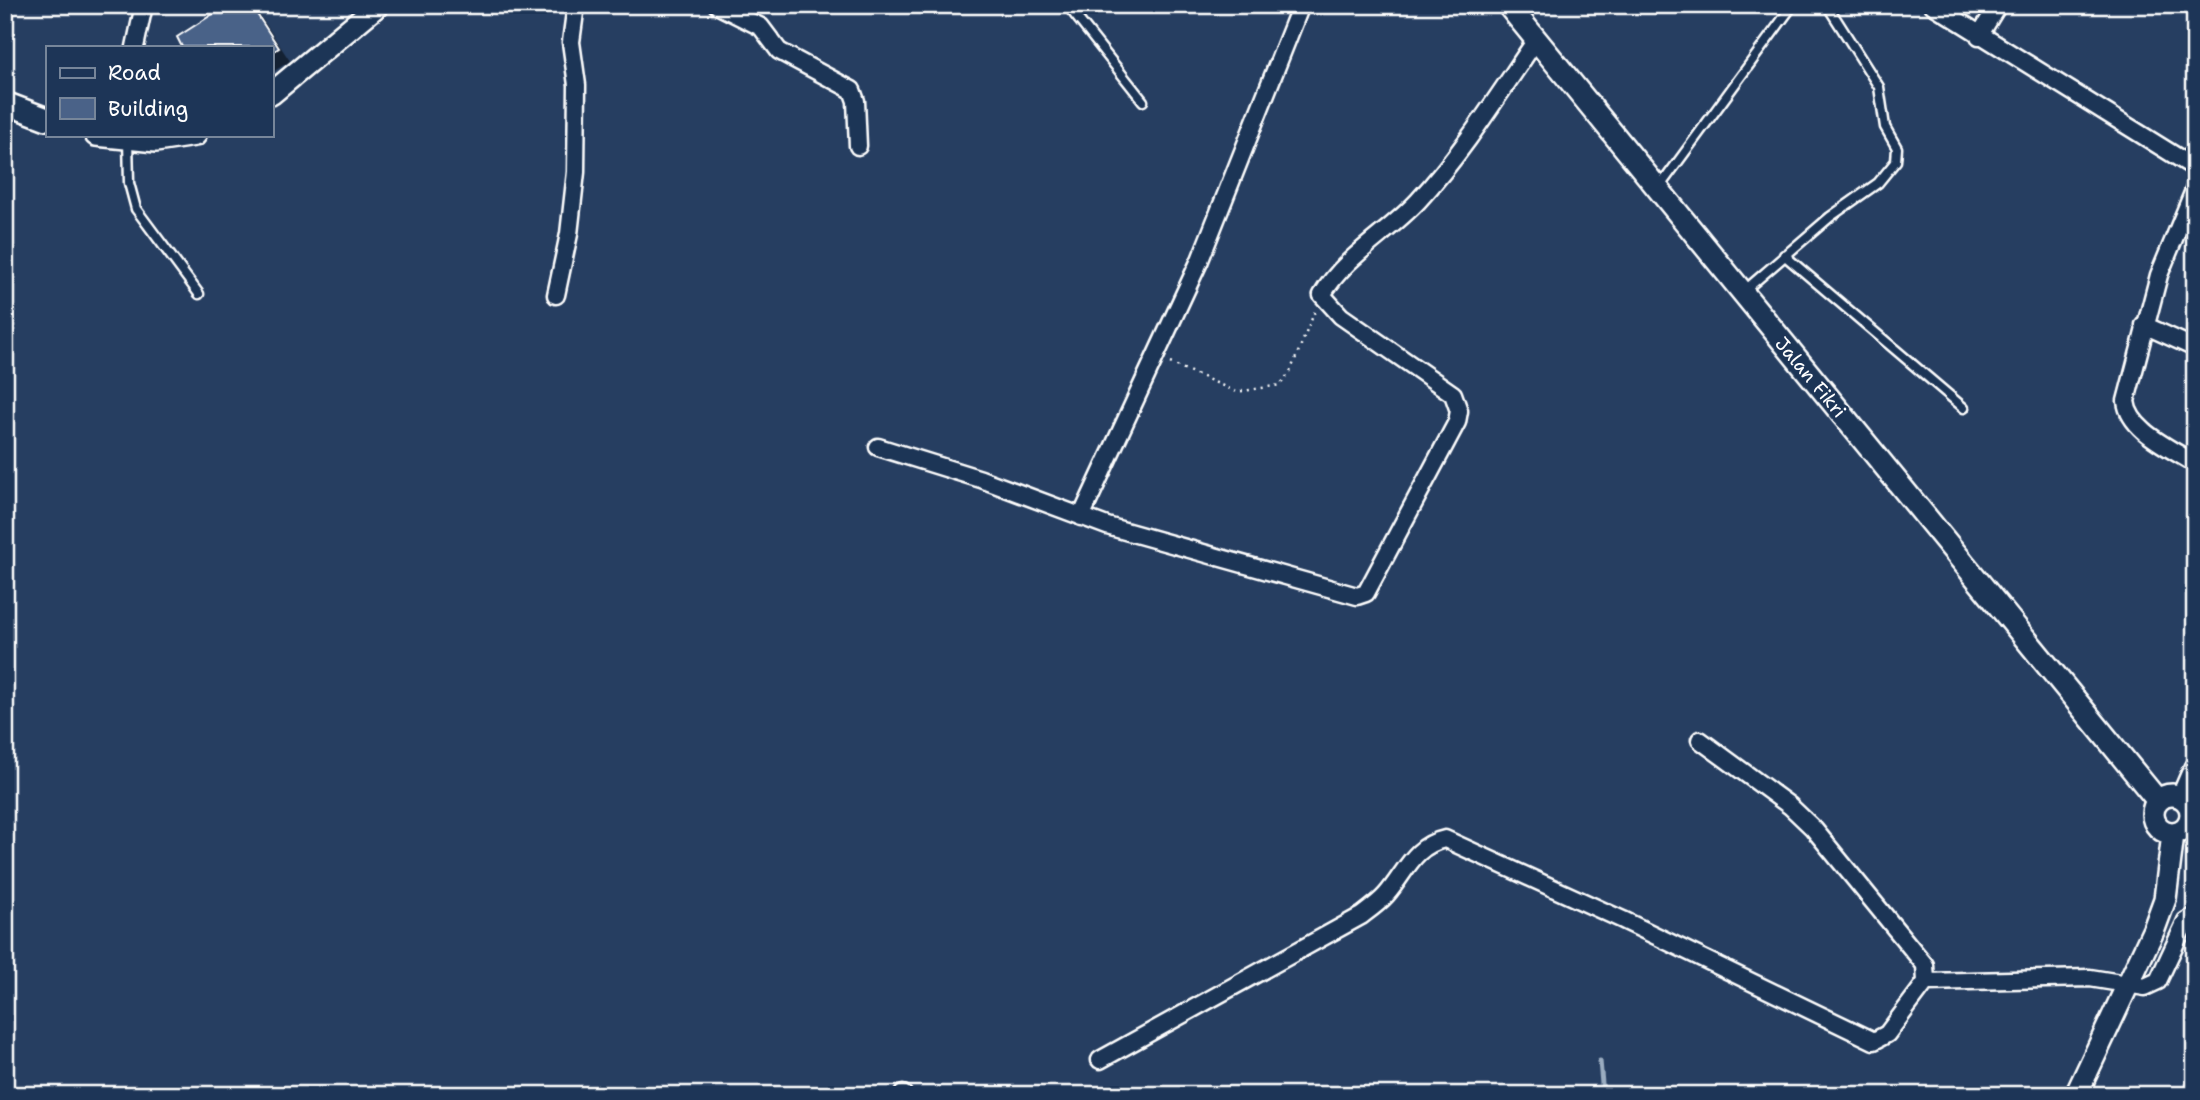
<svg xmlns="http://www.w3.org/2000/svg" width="2200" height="1100" font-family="'Shantell Sans',sans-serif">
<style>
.shadow{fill:#0007}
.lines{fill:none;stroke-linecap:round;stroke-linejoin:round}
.stream{stroke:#9aacc0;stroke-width:5}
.building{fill:#4a6288;stroke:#fff;stroke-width:2}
.lane-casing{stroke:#fff;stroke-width:13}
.street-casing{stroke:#fff;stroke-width:21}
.secondary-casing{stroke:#fff;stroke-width:26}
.path{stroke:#fff;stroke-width:2.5;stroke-dasharray:2 5;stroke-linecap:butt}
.lane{stroke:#1d3557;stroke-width:8}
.street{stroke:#1d3557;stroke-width:16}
.secondary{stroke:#1d3557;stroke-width:21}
.labels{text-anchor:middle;stroke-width:5;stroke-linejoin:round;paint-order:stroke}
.street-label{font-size:19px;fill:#fff;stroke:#1d3557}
</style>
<rect width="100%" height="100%" fill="#263e61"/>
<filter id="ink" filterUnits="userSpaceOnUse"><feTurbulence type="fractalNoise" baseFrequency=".0143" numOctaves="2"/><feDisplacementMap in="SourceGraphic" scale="14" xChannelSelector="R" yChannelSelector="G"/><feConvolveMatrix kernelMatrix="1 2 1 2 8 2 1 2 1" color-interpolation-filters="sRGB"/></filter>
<g filter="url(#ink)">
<path class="shadow" d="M231,5H253L290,61L271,73V47H185L179,38Z"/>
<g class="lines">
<path class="stream" d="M1600,1061L1603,1095"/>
</g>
<path class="building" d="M227,5H251L279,48L271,53V47H182L177,37Z"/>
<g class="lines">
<defs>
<path id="lane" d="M1067,5L1143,101
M128,139L129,183L136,209L199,294
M1658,189L1793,5
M1784,255L1964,408
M1744,291L1830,217L1878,183L1896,161L1897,148L1885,127L1879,87L1827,5"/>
<path id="street" d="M717,5L761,27L779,51L852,90L856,101L858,146
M1933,5L2195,168
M1979,36L1998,5
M135,47L144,5
M2195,188L2159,275L2126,401C2129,431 2171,448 2195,464
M556,295L569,234L576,172L577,85L571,42L576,5
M2144,325L2195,348
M878,447L981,479L1107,526L1357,596L1366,593L1457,422L1459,411L1453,394L1341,316L1322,295C1345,256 1387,234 1418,201C1463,152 1499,94 1536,40
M1081,517L1200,260L1301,5
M1700,740L1790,806L1813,828L1925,965L1926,982
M1100,1060L1361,916C1369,910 1379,903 1386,895C1406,872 1413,846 1445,839L1623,920L1874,1041L1887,1034L1926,982L2090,978L2145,987L2158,981L2186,921L2195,916
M903,1094V1095"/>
<path id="secondary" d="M1508,5L2158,801
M271,94L378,5
M5,103L47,119
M96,135L156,141L195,135
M2153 814a19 19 0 1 1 38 0a19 19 0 1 1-38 0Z
M2182,798L2195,768
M2076,1095L2154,929L2165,899L2173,834"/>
</defs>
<use href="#lane" class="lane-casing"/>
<use href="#street" class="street-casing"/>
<use href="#secondary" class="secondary-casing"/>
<path class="path" d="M1170,363L1237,392L1280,385L1290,372L1315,311"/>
<use href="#lane" class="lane"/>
<use href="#street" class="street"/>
<use href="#secondary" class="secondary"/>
</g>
</g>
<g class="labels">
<g class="street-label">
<text transform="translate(1811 377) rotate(50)" y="7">Jalan Fikri</text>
</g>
</g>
<rect width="2200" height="1100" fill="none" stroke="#1d3557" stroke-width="28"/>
<rect x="14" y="14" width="2172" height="1072" fill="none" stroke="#fff" stroke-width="2.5" filter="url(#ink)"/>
<rect x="46" y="46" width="228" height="91" fill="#1d3557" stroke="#77869a" stroke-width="2"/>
<rect x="60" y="68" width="35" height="10" fill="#1d3557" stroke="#77869a" stroke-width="2"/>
<text x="108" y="80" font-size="21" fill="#ffffff">Road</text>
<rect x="60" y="98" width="35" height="21" fill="#4a6288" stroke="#77869a" stroke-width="2"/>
<text x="108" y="116" font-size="21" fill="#ffffff">Building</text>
</svg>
